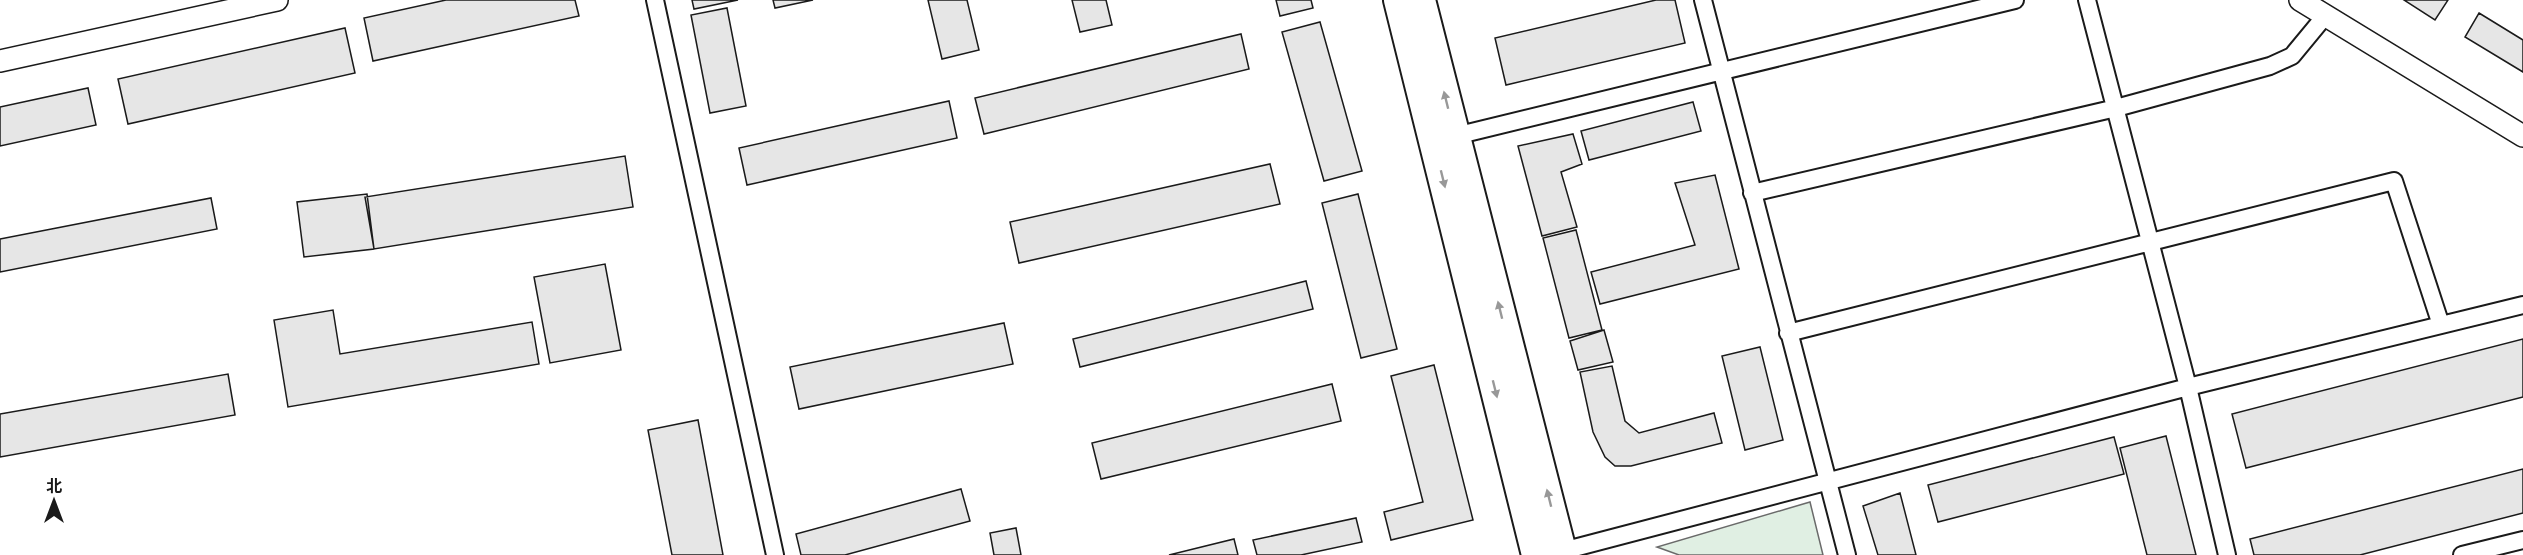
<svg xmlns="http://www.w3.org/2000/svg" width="2523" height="555" font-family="'Fira Sans','Noto Sans SC',sans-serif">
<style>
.green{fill:#e0efe3;stroke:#6a6a6a;stroke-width:1.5}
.building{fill:#e6e6e6;stroke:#1a1a1a;stroke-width:1.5}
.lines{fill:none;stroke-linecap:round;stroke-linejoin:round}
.minor-casing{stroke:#1a1a1a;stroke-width:20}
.tertiary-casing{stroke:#1a1a1a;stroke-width:24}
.trunk-casing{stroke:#1a1a1a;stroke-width:32}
.minor{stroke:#fff;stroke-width:16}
.tertiary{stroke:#fff;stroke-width:21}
.trunk{stroke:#fff;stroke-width:28}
.oneway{fill:#989898}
</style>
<rect width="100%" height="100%" fill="#fff"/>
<path class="green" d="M1810,502L1823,555H1679L1657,547Z"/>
<path class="building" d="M446,0H575L579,16L373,61L364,18Z
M692,0H738L694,9Z
M773,0H813L775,8Z
M928,0H967L979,50L942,59Z
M1072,0H1106L1112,25L1080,32Z
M1276,0H1311L1313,8L1280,16Z
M1656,0H1675L1685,43L1506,85L1495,38Z
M2404,0H2448L2435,20Z
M727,8L746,106L710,113L691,15Z
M2479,13L2523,40V72L2465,37Z
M1320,22L1362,171L1324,181L1282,32Z
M345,28L355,73L128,124L118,79Z
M1241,34L1249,69L984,134L975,98Z
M88,88L96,125L0,146V107Z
M949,101L957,138L747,185L739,148Z
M1693,102L1701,131L1589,160L1581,131Z
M1573,134L1582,164L1561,172L1577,227L1542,236L1518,146Z
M625,156L633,207L374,249L365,197Z
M1270,164L1280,204L1019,263L1010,222Z
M1715,175L1739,269L1600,304L1591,272L1695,245L1675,183Z
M367,194L374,249L304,257L297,202Z
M1358,194L1397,349L1361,358L1322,203Z
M211,198L217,229L0,272V239Z
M1576,230L1602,330L1569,338L1543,238Z
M605,264L621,350L550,363L534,277Z
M1306,281L1313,309L1080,367L1073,339Z
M333,310L340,354L532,322L539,364L288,407L274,320Z
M1004,323L1013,364L799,409L790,367Z
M1604,330L1613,362L1578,370L1570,341Z
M2523,339V397L2246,468L2232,414Z
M1760,347L1783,440L1745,450L1722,356Z
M1434,365L1473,520L1391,540L1384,512L1423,502L1391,376Z
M1612,366L1625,421L1639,433L1714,413L1722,443L1631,466H1615L1605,457L1593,432L1580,372Z
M228,374L235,415L0,457V414Z
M1332,384L1341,421L1101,479L1092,443Z
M698,420L723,555H672L648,430Z
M2166,436L2196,555H2147L2120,448Z
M2114,437L2124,474L1938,522L1928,485Z
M2523,469V513L2360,555H2254L2250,539Z
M961,489L970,521L845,555H801L796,534Z
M1900,493L1916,555H1878L1863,506Z
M1356,518L1362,542L1301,555H1257L1253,540Z
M1016,528L1021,555H994L990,533Z
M1234,539L1238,555H1169Z"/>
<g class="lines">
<defs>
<path id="minor" d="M655,0L775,555
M1703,0L1847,555
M2087,0L2188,387L2227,555
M1447,138L2015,0
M1752,193L2116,108L2270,66L2292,56L2325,16
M1788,333L2394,181L2441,325
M1555,553L2188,387L2523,305
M2462,555L2523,540"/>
<path id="tertiary" d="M2300,0L2523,136
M0,61L277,0"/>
<path id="trunk" d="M1398,0L1536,555
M1421,0L1563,555"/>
</defs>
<use href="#minor" class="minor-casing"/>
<use href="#tertiary" class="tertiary-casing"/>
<use href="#trunk" class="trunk-casing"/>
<use href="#minor" class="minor"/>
<use href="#tertiary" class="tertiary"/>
<use href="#trunk" class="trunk"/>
</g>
<defs><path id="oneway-solid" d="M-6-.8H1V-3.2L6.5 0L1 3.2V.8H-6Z" transform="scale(1.5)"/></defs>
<g class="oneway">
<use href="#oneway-solid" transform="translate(1446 100) rotate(-104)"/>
<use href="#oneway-solid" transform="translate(1443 179) rotate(76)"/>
<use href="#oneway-solid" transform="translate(1500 310) rotate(-104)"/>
<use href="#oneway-solid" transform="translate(1495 389) rotate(76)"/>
<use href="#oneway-solid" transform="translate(1549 498) rotate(-104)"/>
</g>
<g transform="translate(54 501)" stroke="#ffffff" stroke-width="4.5" paint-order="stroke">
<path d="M0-4.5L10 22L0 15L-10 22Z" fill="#1a1a1a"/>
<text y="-9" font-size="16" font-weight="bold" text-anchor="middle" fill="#1a1a1a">北</text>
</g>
</svg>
